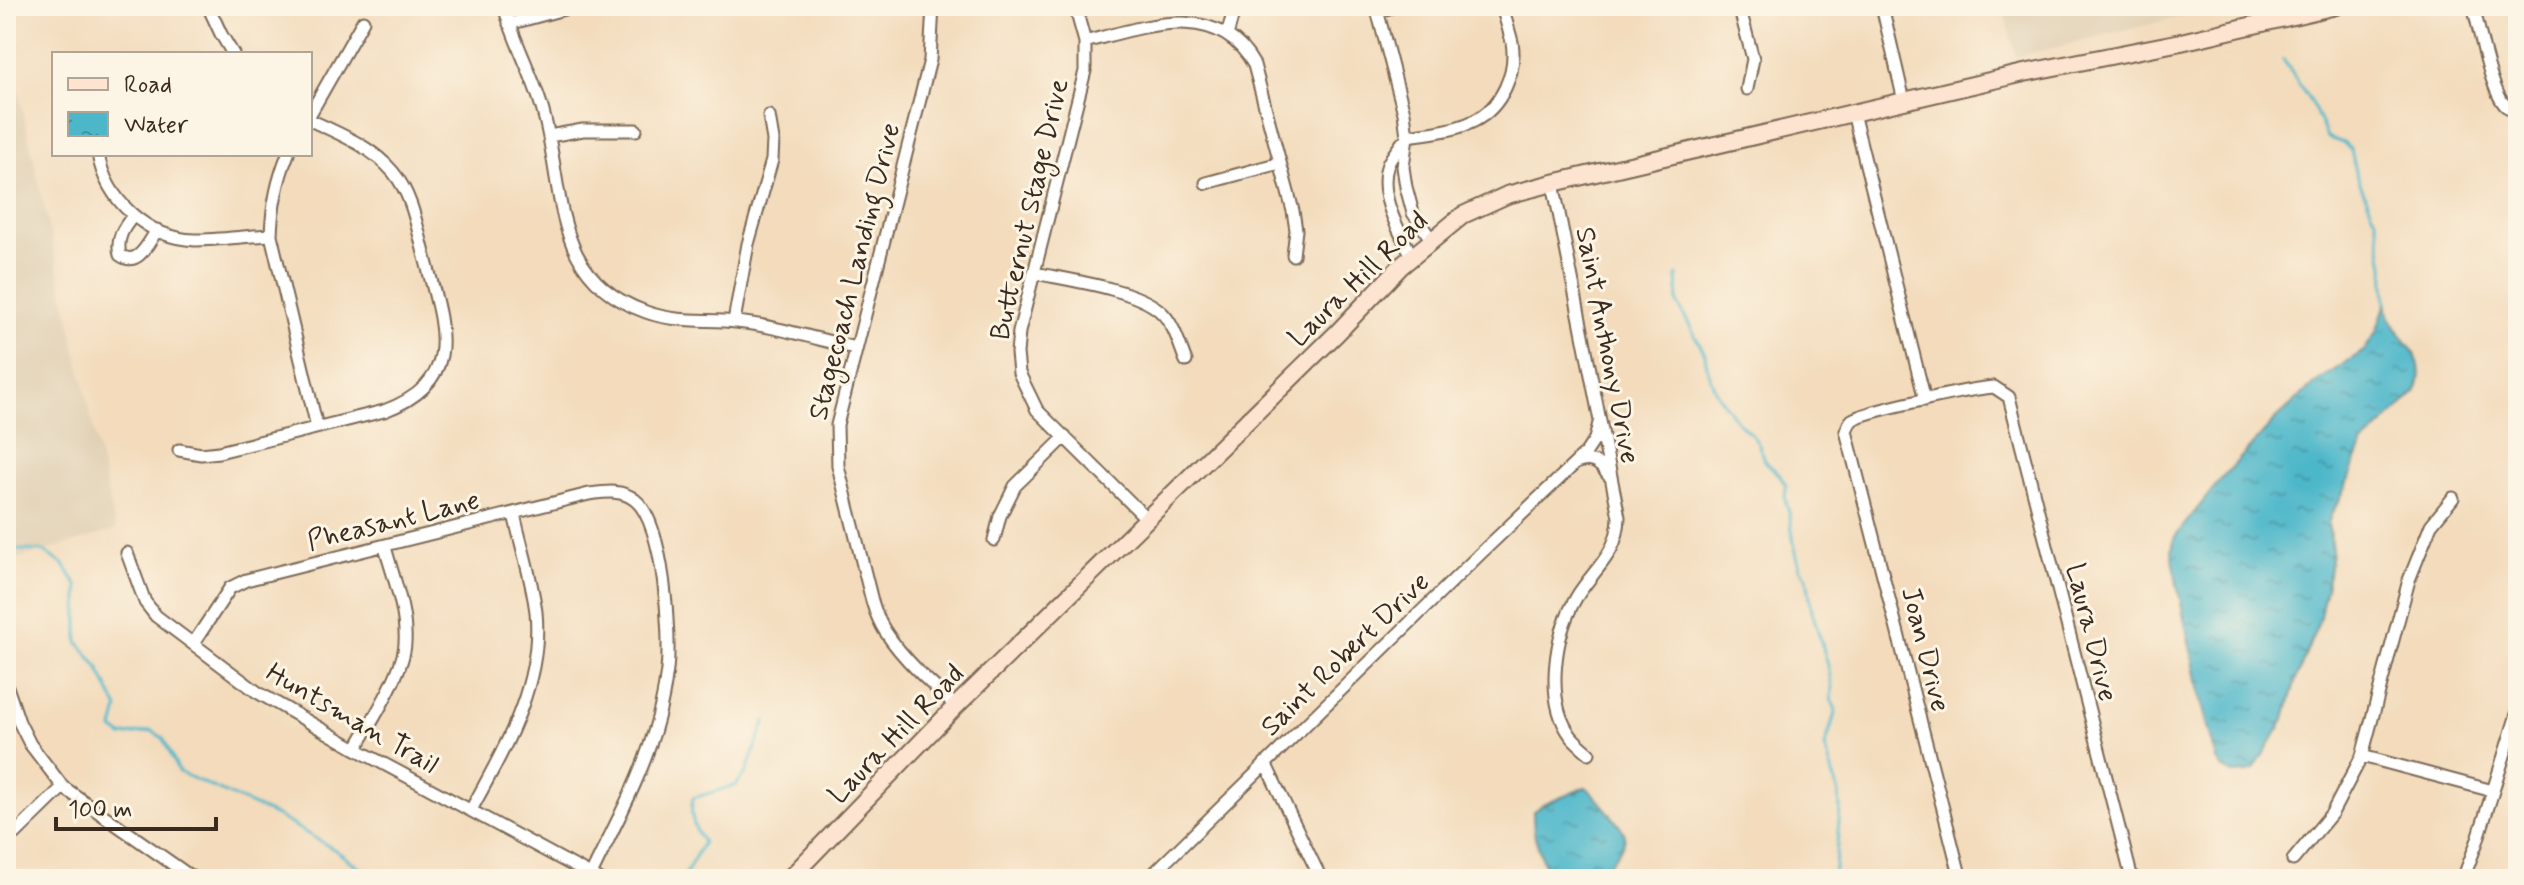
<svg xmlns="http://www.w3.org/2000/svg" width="2524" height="885" font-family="Mynerve,sans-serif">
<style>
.built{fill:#dfceb1}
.water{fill:url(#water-ripples);stroke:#447074;stroke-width:2}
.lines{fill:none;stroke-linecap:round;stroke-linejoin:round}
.stream{stroke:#4db7ca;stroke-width:3}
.street-casing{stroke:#7b6855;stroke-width:15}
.secondary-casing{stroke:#7b6855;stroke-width:20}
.street{stroke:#fff;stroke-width:11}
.secondary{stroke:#fde4d1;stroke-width:16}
.labels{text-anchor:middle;stroke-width:6;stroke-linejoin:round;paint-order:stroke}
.street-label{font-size:28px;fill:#3b2a1e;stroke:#fcf5e5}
</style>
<defs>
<pattern id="water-ripples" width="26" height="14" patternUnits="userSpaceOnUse" patternTransform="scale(2)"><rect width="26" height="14" fill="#4db7ca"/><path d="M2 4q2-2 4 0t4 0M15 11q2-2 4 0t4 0" fill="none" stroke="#4195a3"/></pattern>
</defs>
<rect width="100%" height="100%" fill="#fcf5e5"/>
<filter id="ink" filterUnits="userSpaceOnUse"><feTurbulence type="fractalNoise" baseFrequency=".0125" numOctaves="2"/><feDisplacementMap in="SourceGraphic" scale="16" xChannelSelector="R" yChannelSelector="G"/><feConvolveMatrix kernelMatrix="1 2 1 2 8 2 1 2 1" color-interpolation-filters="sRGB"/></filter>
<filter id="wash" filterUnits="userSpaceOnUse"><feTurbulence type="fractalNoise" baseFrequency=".006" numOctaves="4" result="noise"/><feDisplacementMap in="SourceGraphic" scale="32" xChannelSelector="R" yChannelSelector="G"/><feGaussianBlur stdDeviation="1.8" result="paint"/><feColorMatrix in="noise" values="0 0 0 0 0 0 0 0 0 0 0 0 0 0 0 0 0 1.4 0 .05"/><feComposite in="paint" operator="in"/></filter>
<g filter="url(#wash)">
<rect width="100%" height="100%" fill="#f3dbbc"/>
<path class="built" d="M2002,6H2225L2016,57Z
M6,34L116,530L6,562Z"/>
<path class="water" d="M2386,303C2390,338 2434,351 2415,393L2362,445L2345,489L2331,515L2328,524L2332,550L2329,574L2319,621L2295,682L2285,718L2254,770L2245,773L2233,774L2222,768L2217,760L2202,704L2177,584L2172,552L2174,538L2222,478L2279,416L2315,383L2365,350L2376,332Z
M1586,787C1592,791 1624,830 1625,835C1626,846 1603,874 1592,878C1581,883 1561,879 1548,879L1534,833L1533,812L1543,805Z"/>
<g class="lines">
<path class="stream" d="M2283,59L2314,108L2327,137L2343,143L2351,150L2357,177L2376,219L2384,265L2386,303
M1677,275L1678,304L1705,354L1708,372L1716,392L1736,420L1752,435L1759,445L1764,461L1779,474L1786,486L1785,499L1790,516L1794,544L1800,568L1807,577L1812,611L1828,665L1832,688L1831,699L1836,710L1825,747L1839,794L1840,809L1834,879
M6,549L43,551L64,565L78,587V642L98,667L118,709L113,729L122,736L152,731L163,738L179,772L279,817L335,850L375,879
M683,879L703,842C694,828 689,815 693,798L736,785L746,773L766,720"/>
</g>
</g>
<g filter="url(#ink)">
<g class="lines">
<defs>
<path id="street" d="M208,6L221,34L233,54
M504,6C514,42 532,73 542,108C566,189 548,277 646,312C676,323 706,319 736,322C776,326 816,339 855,348
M933,6L930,60L837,425L838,466L872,601C875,611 879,622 885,631C903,659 931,684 956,706
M1075,6L1085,42V71L1019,332L1017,353L1019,373L1037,410L1147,519
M1376,6L1404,113L1407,136L1403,167L1406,187L1413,213L1431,239
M1739,6L1753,59L1747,89
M1882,6L1904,101
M2473,6C2479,27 2491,93 2506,106C2510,109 2513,109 2518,110
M1378,11L1396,6
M509,24L575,6
M1228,32L1235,6
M1085,42C1146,26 1218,0 1254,65L1293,211L1296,230L1293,255
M1853,113L1925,400
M310,114L363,21
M549,136L583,130H636
M1407,136C1429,133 1454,131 1474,121C1502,107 1517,72 1512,42C1509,30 1505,18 1502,6
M1402,143C1398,149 1391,157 1388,164C1377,194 1399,231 1412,256
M98,154C106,200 147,238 195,240C220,240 246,236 271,235
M288,154C277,181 272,205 271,235L317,427
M1206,183L1280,163
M1553,183L1619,517C1618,555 1594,568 1576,598C1555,634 1544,700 1571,736C1576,742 1583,748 1589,753
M133,216C123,228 116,239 120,255C138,268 148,243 157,230
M1035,273C1069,280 1135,289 1160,311C1174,323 1179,344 1186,361
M734,321L748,244L772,160L773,140L769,116
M179,450L201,454L219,452L384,411C467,380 442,324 425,257C417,228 413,196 393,172C371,146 340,134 310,120
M1576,463C1591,457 1599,462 1608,475
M994,540L1000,516L1015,486L1065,437
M127,553L145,602L156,616L257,692L356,749L598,879
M193,644L230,588L246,580L589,494C605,492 622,489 635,500C664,522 671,635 667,670C665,686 662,703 658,718C644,773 615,824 591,875
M6,684L19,722L30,744L63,787L194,879
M356,749C370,723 404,672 405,643C407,611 393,577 385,547
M2362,756L2493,791
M1265,763L1321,879
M471,810C504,749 543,684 536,612C532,579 521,546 514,514
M6,838L17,832L63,787
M2293,860L2332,813L2362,756L2409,580L2431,525L2453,498
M1148,879L1481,553L1585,454L1595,439L1599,423
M1961,879L1846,431C1848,426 1849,423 1852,420C1864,411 1975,388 1994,387L2009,397L2132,879
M2463,879L2477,842L2518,711"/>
<path id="secondary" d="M789,879L956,706L1337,333L1401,266L1463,215L1507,195L1553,183L2024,73L2181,42L2336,6"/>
</defs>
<use href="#street" class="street-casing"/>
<use href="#secondary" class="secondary-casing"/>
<use href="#street" class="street"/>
<use href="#secondary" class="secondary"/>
</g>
</g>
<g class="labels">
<g class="street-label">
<text transform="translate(1028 209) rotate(-77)" y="10">Butternut Stage Drive</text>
<text transform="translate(853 271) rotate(-76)" y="10">Stagecoach Landing Drive</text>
<text transform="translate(1357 278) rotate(-44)" y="10">Laura Hill Road</text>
<text transform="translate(1609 345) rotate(79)" y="10">Saint Anthony Drive</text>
<text transform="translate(393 519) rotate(-14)" y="10">Pheasant Lane</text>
<text transform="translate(2093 632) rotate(76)" y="10">Laura Drive</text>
<text transform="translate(1927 649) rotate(76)" y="10">Joan Drive</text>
<text transform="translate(1344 653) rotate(-44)" y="10">Saint Robert Drive</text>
<text transform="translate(353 717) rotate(30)" y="10">Huntsman Trail</text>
<text transform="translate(895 733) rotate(-46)" y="10">Laura Hill Road</text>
</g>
</g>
<rect width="2524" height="885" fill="none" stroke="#fcf5e5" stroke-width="32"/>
<rect x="52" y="52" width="260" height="104" fill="#fcf5e5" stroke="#afa495" stroke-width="2"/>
<rect x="68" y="78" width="40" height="12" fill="#fde4d1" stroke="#afa495" stroke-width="2"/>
<text x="124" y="92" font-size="24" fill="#3b2a1e">Road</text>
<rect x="68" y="112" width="40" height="24" fill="url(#water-ripples)" stroke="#afa495" stroke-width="2"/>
<text x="124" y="132" font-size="24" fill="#3b2a1e">Water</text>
<path d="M56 817v12h160v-12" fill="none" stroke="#3b2a1e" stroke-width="4"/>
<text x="68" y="817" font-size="24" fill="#3b2a1e" stroke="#fcf5e5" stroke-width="6" paint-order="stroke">100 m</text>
</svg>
